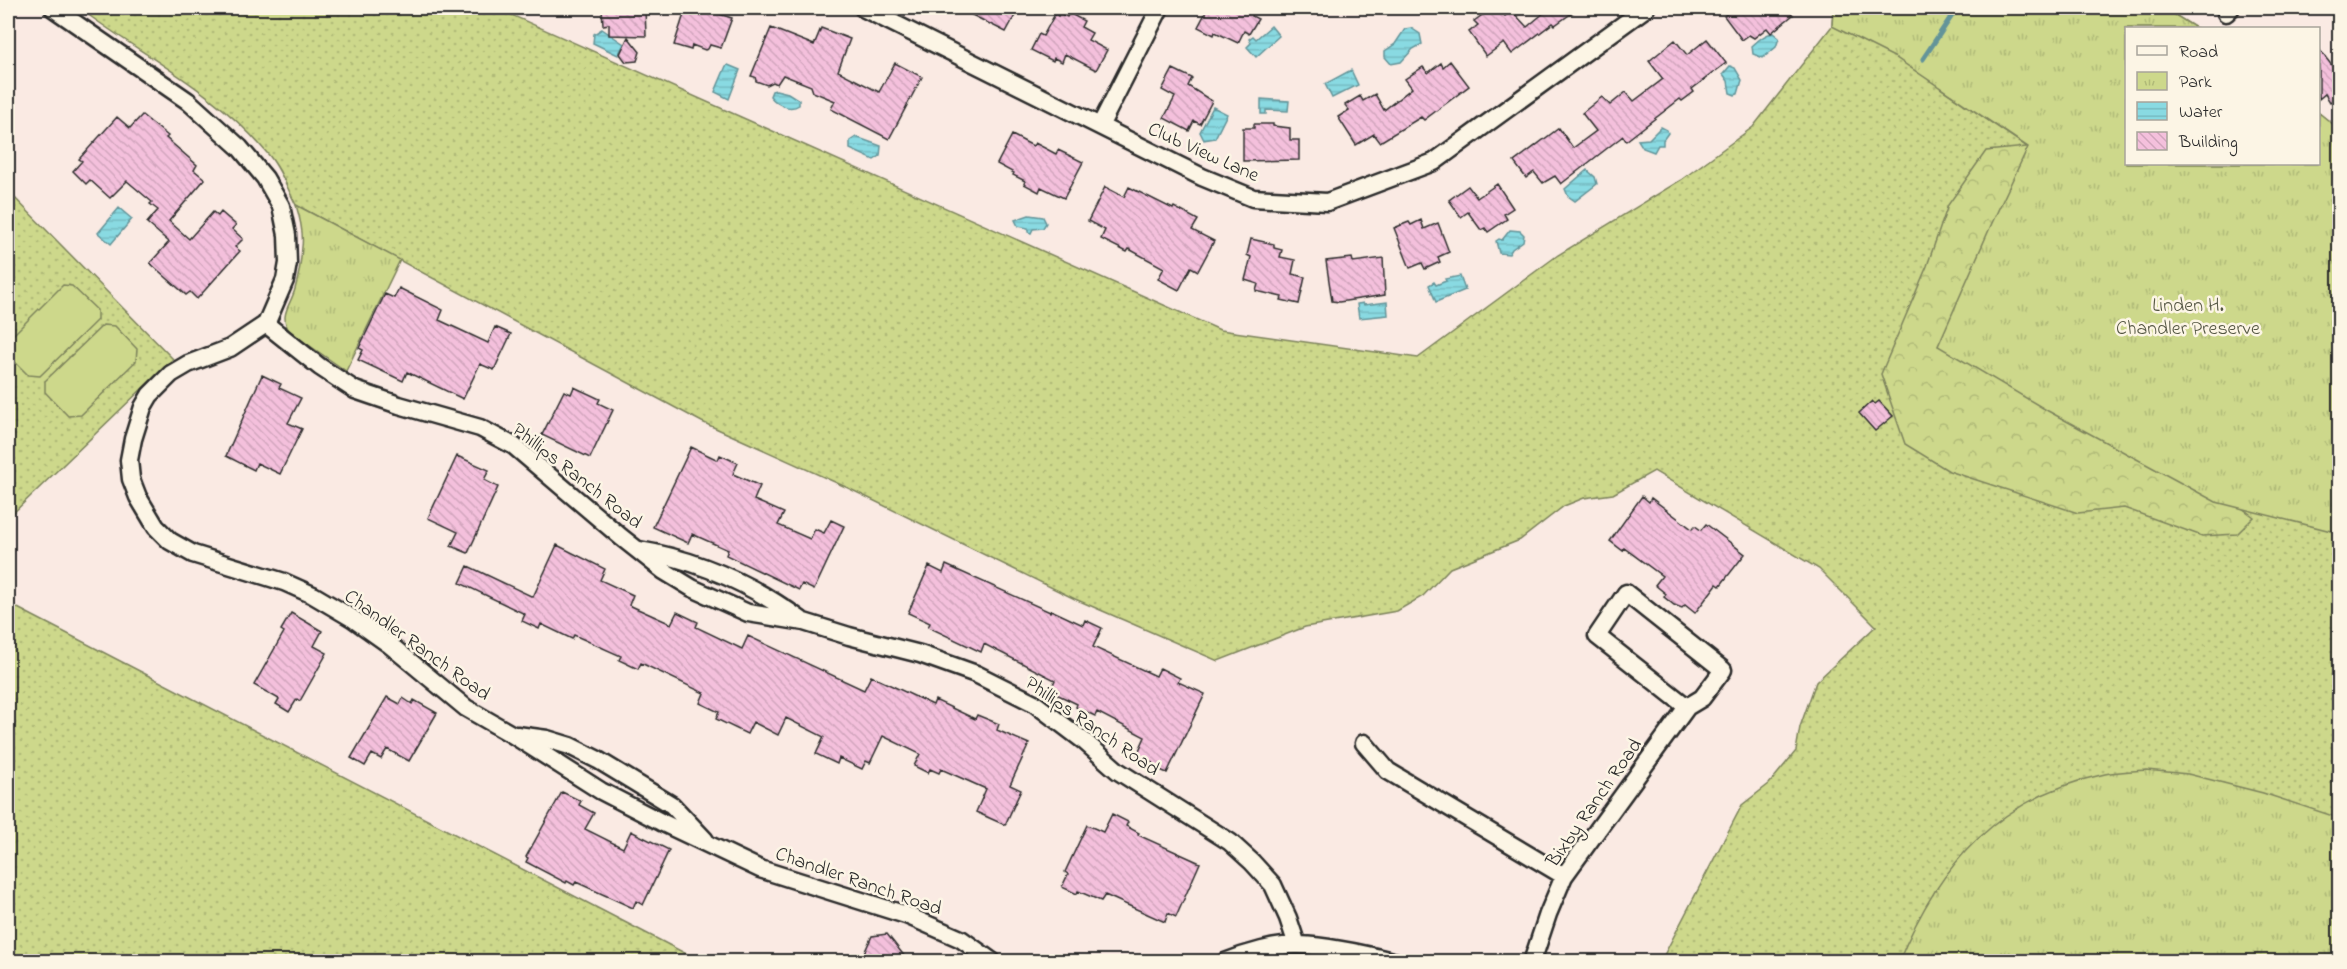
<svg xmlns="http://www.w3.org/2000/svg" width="2347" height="969" font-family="'Indie Flower',sans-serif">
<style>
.grass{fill:url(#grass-dots);stroke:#7c825b;stroke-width:1.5}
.forest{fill:url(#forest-crowns);stroke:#7c825b;stroke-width:1.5}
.park{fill:url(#park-tufts);stroke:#7c825b;stroke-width:1.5}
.pitch{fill:#cdd88b;stroke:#7c825b;stroke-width:1.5}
.water{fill:url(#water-rules);stroke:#639499;stroke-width:1.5}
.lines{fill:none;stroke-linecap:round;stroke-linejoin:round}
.stream{stroke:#639499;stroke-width:5}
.building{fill:url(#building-back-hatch);stroke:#2b2b2b;stroke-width:1.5}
.street-casing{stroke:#2b2b2b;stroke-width:21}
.street{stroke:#fcf5e5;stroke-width:16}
.labels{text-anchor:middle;stroke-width:5;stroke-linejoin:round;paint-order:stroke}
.street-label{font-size:20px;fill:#2b2b2b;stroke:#fcf5e5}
.park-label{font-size:20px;fill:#545643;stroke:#fcf5e5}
</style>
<defs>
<pattern id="grass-dots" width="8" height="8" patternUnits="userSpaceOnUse" patternTransform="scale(1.5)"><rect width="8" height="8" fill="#cdd88b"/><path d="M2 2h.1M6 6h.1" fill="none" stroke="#b0ba78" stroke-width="1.8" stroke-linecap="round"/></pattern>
<pattern id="forest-crowns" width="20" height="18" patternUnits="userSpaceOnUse" patternTransform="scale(1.5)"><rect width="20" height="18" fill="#cdd88b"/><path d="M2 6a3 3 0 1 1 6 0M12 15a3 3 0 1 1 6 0" fill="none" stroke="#b0ba78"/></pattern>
<pattern id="park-tufts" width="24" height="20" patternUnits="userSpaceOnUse" patternTransform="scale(1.5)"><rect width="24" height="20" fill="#cdd88b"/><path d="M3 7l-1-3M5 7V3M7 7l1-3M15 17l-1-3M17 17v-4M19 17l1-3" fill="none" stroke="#b0ba78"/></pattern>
<pattern id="water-rules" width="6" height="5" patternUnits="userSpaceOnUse" patternTransform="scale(1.5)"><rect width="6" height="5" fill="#89dae2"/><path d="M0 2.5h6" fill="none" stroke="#76bbc2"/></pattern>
<pattern id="building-back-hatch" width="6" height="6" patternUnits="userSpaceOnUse" patternTransform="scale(1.5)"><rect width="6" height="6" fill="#f4c0dc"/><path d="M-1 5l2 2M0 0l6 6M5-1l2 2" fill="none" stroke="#d1a5bd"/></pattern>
</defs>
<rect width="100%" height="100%" fill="#faeae3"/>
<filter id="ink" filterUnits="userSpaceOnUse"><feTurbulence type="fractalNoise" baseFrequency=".0167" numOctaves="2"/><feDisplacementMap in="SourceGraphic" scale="12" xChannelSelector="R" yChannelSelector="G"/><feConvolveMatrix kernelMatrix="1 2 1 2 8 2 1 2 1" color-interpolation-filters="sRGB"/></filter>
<g filter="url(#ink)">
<path class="grass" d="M79,8H496L1220,330L1418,358L1558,255L1681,180L1753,127L1832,26L1833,8L1977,71L2164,8L2196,28H2126V164H2318L2319,113L2339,129V961H1661L1742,805L1769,784L1796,751L1800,727L1816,682L1876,626L1819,569L1654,471L1613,494L1584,498L1564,506L1520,540L1450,568L1423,596L1397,611L1305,627L1218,661L1075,599L848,488L702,422L296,205C287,188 280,167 267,153C215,90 143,56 79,8Z
M8,191L173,359L8,518Z
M8,603L700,961H8Z"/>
<path class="forest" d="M1940,88L2022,116L2191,470L2254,517L2237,534L2202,536L2124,508L2078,513L1949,471L1905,444L1881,374L1927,266L1948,205L1986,151L2027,147Z"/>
<path class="park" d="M1833,8H2164L2196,28H2126V164H2318L2319,113L2339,129V533L2216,502L2048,411L1938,346L1992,223L2028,147L1896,58L1832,26Z
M296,205L400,260L346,371L290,332C278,315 291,305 295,289C299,276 301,260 302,247C304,233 300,218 296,205Z
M2146,770L2188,774L2263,793L2339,818V961H1899C1939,864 1998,797 2105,774C2118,771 2133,771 2146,770Z"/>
<path class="pitch" d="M63,285L72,286L97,310V320L40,376L28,375L8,355V340Z
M103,325L115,326L137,349L136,361L81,415L68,416L45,392V381Z"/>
<path class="water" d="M1271,26L1279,36L1256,57L1247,47L1251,43L1249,39L1253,36L1256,39Z
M1411,28L1420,34L1422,44L1413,49L1401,62L1391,64L1385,57V51L1395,44L1405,29Z
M602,29L624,44L618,55L593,43L594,34Z
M1773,33L1779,38L1776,47L1763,58L1753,54L1752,46C1757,41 1766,34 1773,33Z
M728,65L740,70L729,99L715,92L726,66Z
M1730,66L1735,68L1742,80L1738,94L1735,95L1730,93L1728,81L1723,74Z
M1351,70L1358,85L1332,98L1325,84Z
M776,90L788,93L799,100V105C790,111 777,105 770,96L772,91Z
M1261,99L1289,101L1288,111L1266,110V114H1261Z
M1213,107L1227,114L1215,138L1204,140L1200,132Z
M1661,127L1667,130L1668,133L1663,140V145H1658L1654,152L1643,148L1638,140L1649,139Z
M856,137L881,146L880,156L874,160L850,149V141Z
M1587,170L1595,177L1597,184L1575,201L1568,196L1565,189Z
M119,208L132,219L111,244L98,233Z
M1029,215L1043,217L1046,223L1043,228L1033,229L1031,233L1028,232V228L1018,226L1015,220Z
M1510,230L1520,231L1524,235L1523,241L1512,249L1509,254L1499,253L1496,241L1499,239L1502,240Z
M1460,276L1465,290L1436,302L1429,285L1434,282L1436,285L1446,281L1445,279Z
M1387,302L1388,315L1359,318L1357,304L1363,303L1364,305Z"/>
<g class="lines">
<path class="stream" d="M1923,59L1957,8"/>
</g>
<path class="building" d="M602,8H645L646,36L609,35V24L603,25Z
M686,8H721L719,14L732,18L721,48L710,45L708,49L705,50L692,45L691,50L674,45Z
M958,8H1019L1006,32Z
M1208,8H1256L1252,16L1258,19L1249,34L1244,31L1238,43L1215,32L1214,35L1198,27Z
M1492,8H1499L1505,16L1512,11L1527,27L1545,12L1542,8H1579L1555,25L1553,23L1512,54L1504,43L1486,56L1469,32L1478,25L1474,21Z
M1735,8H1786L1793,15L1771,33L1767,28L1754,38L1749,35L1742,40L1724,16Z
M1059,13L1067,17L1069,13L1084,21L1081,27L1092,33L1088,40L1107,50L1096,70L1065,54L1062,62L1054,58L1053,61L1031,50L1039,34L1043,36L1055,14L1058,16Z
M771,28L814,45L821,28L850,39L838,71L879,92L895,63L922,77L889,139L831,109L835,101L813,92L811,86L783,75L777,84L773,82L767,85L756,81L755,77L751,76Z
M628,37L640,52L637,61L626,62L620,54Z
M1707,39L1726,63L1692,89L1694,92L1682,101L1680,99L1626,141L1623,136L1561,184L1555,176L1543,183L1534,172L1526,178L1514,162L1559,128L1573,148L1596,131L1582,113L1602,97L1610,105L1626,92L1634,101L1663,79L1649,61L1675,40L1687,55Z
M2319,49L2340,76V96L2330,102L2325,94L2319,99Z
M1450,61L1469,86L1424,120L1421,117L1380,142L1374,134L1356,145L1338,117L1349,110L1345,105L1360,96L1363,101L1375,94L1384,110L1412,88L1405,79L1423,67L1428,73L1441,63L1443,67Z
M1173,69L1192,78L1188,86L1212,101L1200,124L1194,121L1189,131L1164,118L1175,97L1162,90Z
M142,115L168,136L166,138L197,165L194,170L205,179L169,221L189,239L213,212L218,216L221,212L236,225L232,229L243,239L235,247L240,251L197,299L190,292L186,295L150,263L169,242L147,223L158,210L150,204L152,202L127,181L110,198L90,180L86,184L73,171L82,161L79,159L117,117L130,128Z
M1254,124H1273V126L1290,128V140H1299V160L1243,161V128H1254Z
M1012,135L1033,146L1035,143L1056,154L1058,150L1083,162L1064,198L1041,187L1039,192L1024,184L1025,181L1013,175L1014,173L997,164Z
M1497,184L1513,208L1504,214L1507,219L1488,232L1485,228L1481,230L1468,212L1461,217L1449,200L1468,186L1477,198Z
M1105,187L1124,197L1129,187L1173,209L1174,207L1198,220L1192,230L1214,241L1198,271L1191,267L1179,290L1158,279L1164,268L1129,249L1127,252L1101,239L1105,230L1088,221Z
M1421,220L1424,229L1438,223L1449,252L1438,257L1440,262L1425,269L1422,263L1410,268L1394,228L1409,222L1411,225Z
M1251,239L1274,244V248L1282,250L1280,257L1295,260L1292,274L1305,277L1299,304L1281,300L1282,297L1256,291L1258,284L1245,280L1251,257L1247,255Z
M1352,258L1353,262L1383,258L1385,295L1339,302L1332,301L1326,261Z
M399,288L443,310L439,320L488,343L495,327L511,334L494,370L480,364L463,399L407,372L403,381L358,360L363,350L359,348L385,294L394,298Z
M262,375L281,384L279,388L301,398L288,423L302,429L280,474L257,463L254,470L226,456Z
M574,387L600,399L598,403L613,410L590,458L542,435L564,391L571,394Z
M1872,401L1875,404L1879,401L1893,416L1875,431L1859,413Z
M691,447L718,460L720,455L738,463L733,474L760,486L754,500L784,513L778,525L810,539L815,529L824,533L831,520L844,526L814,590L802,584L799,590L726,555L728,550L692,534L688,543L653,527Z
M457,456L489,470L484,480L498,487L468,553L451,546L458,532L428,518Z
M1642,496L1649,502L1651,498L1692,529L1695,526L1701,530L1706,524L1745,554L1720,586L1717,584L1695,613L1685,605L1682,608L1674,605L1664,597L1666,594L1655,585L1662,576L1624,548L1623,551L1610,541Z
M557,545L605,569L600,580L633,595L629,605L671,624L677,612L698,622L696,627L742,649L748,636L864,690L871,676L933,705L935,700L975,719L977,715L999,724L997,730L1029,744L1010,785L1021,790L1005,825L976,812L986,789L941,769L939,773L930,769L928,773L914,766L920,754L883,736L870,763L866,761L862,769L839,758L837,764L816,754L824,737L786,718L778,735L753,722L747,734L716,719L719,712L700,703L704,693L641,663L638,669L619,660L621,656L574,635L572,639L541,624L539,629L522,621L525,614L460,583L468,566L533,597Z
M946,565L1050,612L1051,610L1083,625L1085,620L1102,628L1093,647L1156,676L1160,668L1180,678L1178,682L1205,694L1167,773L1151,766L1153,763L1137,755L1145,737L1097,712L1095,716L1076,707L1077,704L1050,691L1055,680L984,644L981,652L928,627L930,623L908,613L929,566L943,573Z
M291,613L322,631L314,646L327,653L300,701L297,699L289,712L276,704L279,699L254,685L284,632L281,630Z
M387,697L400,704L403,698L412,704L414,700L437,713L409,761L387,749L381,759L372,754L365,766L351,758Z
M562,792L581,801L579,805L594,813L585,829L623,848L631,831L669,850L643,905L636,901L633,908L576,882L574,885L567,881L566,883L526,862L528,858L526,857Z
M1112,814L1128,822L1126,826L1139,833L1138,835L1200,863L1176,917L1168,913L1165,922L1105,895L1101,901L1078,891L1077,894L1062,887L1068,874L1065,872L1087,825L1103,832Z
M887,934L909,962H860L872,936Z"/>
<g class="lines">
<defs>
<path id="street" d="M53,8L188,101L240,148L265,178L281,206L287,235L288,263L285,280L266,324L230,348L188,364L171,374L150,395L143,407L133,439L129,460L131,479L138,497L156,527L170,541L193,554L284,582L313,595L352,618L390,645L466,708L513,735L601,791L661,822L760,869L906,915L961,939L993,962
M863,8L1202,177L1253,198L1327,202L1434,162L1646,8
M2226,13L2231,8
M1100,126L1160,8
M266,324L320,367L355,390L399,405L480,428L514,446L621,537L664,571L692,588L748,613L804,622L849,636L920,654L976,674L1034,703L1084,741L1118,771L1230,842L1252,862L1273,885L1288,918L1297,945
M639,550C699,560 752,584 801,620
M517,735L547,739L570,746L598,760L672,805L705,840
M1364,743L1388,771L1564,876
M1225,962C1245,954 1278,944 1299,945C1331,946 1365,954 1396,962
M1532,962L1548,914L1564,876L1687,707L1597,636L1626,593L1723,670L1702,698L1687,707"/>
</defs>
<use href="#street" class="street-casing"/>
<use href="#street" class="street"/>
</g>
</g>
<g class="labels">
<g class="street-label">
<text transform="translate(1204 151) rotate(24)" y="7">Club View Lane</text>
<text transform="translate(578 475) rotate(38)" y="7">Phillips Ranch Road</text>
<text transform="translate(418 644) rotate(36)" y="7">Chandler Ranch Road</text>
<text transform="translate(1093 725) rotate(35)" y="7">Phillips Ranch Road</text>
<text transform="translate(1593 802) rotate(-55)" y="7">Bixby Ranch Road</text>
<text transform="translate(859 880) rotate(19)" y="7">Chandler Ranch Road</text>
</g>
<g class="park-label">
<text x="2188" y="311">Linden H.<tspan x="2188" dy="23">Chandler Preserve</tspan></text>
</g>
</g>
<rect width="2347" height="969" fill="none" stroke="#fcf5e5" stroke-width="30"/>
<rect x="15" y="15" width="2317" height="939" fill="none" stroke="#2b2b2b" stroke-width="2" filter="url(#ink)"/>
<rect x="2125" y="27" width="195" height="138" fill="#fcf5e5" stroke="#a8a49b" stroke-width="1.5"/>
<rect x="2137" y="46" width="30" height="9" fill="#fcf5e5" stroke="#a8a49b" stroke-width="1.5"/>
<text x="2179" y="57" font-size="18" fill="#2b2b2b">Road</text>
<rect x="2137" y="72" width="30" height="18" fill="url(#park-tufts)" stroke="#a8a49b" stroke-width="1.5"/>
<text x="2179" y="87" font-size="18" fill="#2b2b2b">Park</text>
<rect x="2137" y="102" width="30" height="18" fill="url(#water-rules)" stroke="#a8a49b" stroke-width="1.5"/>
<text x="2179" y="117" font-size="18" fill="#2b2b2b">Water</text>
<rect x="2137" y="132" width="30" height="18" fill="url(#building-back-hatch)" stroke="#a8a49b" stroke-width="1.5"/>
<text x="2179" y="147" font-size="18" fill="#2b2b2b">Building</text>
</svg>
